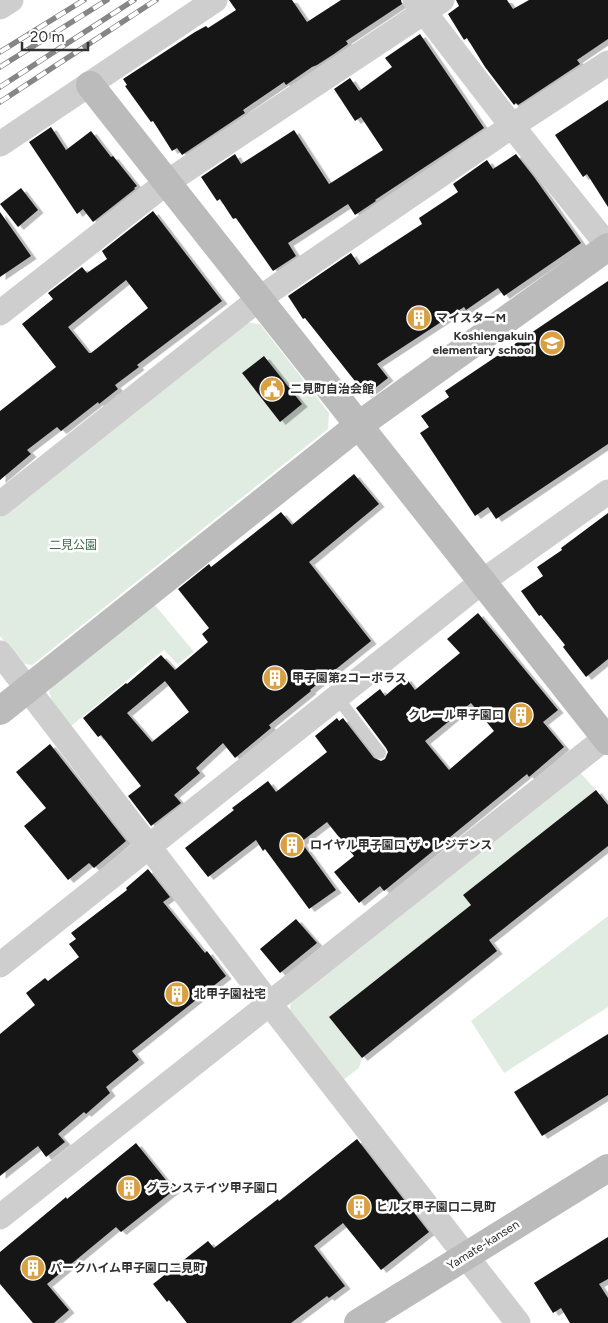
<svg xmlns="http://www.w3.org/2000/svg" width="608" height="1323" font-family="Figtree,'Noto Sans JP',sans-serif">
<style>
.green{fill:#e0ece2}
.building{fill:#181818;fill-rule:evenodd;filter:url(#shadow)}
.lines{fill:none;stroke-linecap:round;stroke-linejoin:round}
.lane{stroke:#cecece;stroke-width:12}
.street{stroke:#cecece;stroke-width:25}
.secondary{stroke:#bbb;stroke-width:28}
.rail-casing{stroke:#868686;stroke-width:5.5}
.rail{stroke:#fff;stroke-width:4;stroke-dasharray:11;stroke-linecap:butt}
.labels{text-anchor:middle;stroke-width:5;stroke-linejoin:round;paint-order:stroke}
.poi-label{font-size:12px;font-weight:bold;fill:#313131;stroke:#fff;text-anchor:start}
.park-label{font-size:12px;fill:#416a4a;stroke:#fff}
.street-label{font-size:12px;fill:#313131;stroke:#fff}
</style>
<defs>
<filter id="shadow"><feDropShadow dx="5.5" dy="3" stdDeviation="0" flood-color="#0004"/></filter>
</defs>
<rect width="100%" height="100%" fill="#fff"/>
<path class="green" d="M245,322L260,324L329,413L328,429L32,665L21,663L0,636V515Z
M155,605L194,652L178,664L164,650L71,726L52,702L49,691L61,676Z
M577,769L596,790L463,895L471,905L329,1017L362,1058L359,1068L343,1080L290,1010L291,999Z
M608,916V1007L504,1073L471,1021Z"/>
<path class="building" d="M229,0H292L307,22L341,0H401L402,4L346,41L348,44L334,54L317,65L312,67L286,85L284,82L243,110L245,113L182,155L177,148L172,151L153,121L151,122L125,86L127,85L123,79L195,32L206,26L208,28L236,10Z
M456,0H507L513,9L529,0H608V39L577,60L580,64L518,105L516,103L514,105L485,67L467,38L464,40L448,14L459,6Z
M420,34L484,128L375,200L376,201L355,215L348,204L288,243L296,256L273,271L236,218L233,219L220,199L217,201L201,177L235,154L241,164L294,130L329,184L383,150L361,117L355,121L334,89L350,78L359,91L392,67L385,58Z
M608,100V207L587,174L583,177L555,135Z
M51,127L66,150L91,131L111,157L113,156L137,186L134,188L135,189L93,222L83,209L77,214L29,142Z
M516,154L534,177L581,243L504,296L498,288L466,310L464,307L377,364L388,378L366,395L305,318L303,319L288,296L351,253L359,265L422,224L419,218L458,192L453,184L487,160L493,169Z
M21,188L38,210L18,227L0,204Z
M153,211L222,301L137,365L139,367L115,385L118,389L99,404L98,402L61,431L57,427L27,450L31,454L0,480V411L56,367L22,324L53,299L48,293L82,267L87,273L107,259L102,251ZM126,280L148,308L91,353H89L68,327Z
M0,212L31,256L0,277Z
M608,281V444L496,519L488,507L475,516L420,433L429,427L421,416L449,397L445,391Z
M264,356L302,404L280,422L242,373Z
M354,474L379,504L309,562L371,641L310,690L311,691L269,725L271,728L235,758L223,743L196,768L200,773L174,795L181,803L151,826L128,796L141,786L101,735L98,737L83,718L126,683L127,684L161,655L175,670L208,642L202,634L209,628L178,589L209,564L211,567L281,512L292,525ZM165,681L189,712L152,742L127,713Z
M608,513V659L586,677L563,647L565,645L541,615L539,616L521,591L543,576L537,567L562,550L561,548Z
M478,613L558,710L543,722L564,747L529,777L527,774L384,891L380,886L359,903L334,872L354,856L327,822L301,842L336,890L309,909L265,849L263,851L256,840L208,877L185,848L234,810L232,808L268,781L276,792L327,752L315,736L337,718L339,721L343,718L374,758L381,761L385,759L388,752L386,748L356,708L380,689L385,696L406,678L415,690L460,653L447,639ZM471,703L494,731L449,770L425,741Z
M50,744L126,841L94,868L89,863L68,880L24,826L46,808L16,772Z
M596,790L608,805V846L489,940L497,951L362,1058L329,1017L471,905L463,895Z
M148,869L170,897L163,902L205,953L207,951L226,976L132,1051L139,1060L106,1087L110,1093L86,1114L84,1112L58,1134L65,1142L46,1157L38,1146L0,1176V1034L35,1005L26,993L45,978L48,981L79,957L69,944L76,939L71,933L127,890L126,888Z
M296,919L317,943L280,973L260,949Z
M608,1034V1095L542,1136L514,1092Z
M357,1139L429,1232L381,1270L343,1223L314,1246L345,1286L329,1298L327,1296L291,1323H187L169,1300L167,1302L153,1284L208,1241L214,1248L278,1199L279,1201Z
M136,1143L174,1190L121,1232L116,1227L47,1284L69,1310L54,1323H33L0,1284V1252L66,1197L67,1199Z
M608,1237V1279L599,1284L608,1298V1323H570L561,1308L553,1313L534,1283Z"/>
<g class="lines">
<path class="lane" d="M336,696L380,753"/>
<path class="street" d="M415,0L512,126L608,246
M0,7L11,0
M0,144L215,0
M0,313L166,183L442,0
M0,504L260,298L512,126L608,63
M0,653L269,1003L518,1323
M0,965L483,581L608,492
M0,1217L608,736"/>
<path class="secondary" d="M90,85L608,741
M0,711L359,425L608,247
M358,1323L608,1168"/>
<defs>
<path id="rail" d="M0,52L84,0
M0,67L107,0
M0,87L134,0
M0,102L156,0"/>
</defs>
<use href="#rail" class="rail-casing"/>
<use href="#rail" class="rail"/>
</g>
<defs>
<symbol id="building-disc" viewBox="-11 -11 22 22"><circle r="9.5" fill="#d9a041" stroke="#fff"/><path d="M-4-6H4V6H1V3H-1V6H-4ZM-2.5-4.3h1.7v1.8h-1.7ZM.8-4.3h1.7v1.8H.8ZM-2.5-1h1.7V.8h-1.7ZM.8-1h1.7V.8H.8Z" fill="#fff"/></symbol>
<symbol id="school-disc" viewBox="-11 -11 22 22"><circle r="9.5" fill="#d9a041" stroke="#fff"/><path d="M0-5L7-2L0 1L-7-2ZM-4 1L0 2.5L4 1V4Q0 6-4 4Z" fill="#fff"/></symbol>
<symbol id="civic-disc" viewBox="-11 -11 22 22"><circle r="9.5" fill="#d9a041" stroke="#fff"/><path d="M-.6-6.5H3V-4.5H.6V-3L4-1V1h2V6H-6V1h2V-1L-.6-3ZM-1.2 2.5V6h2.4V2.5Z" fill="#fff"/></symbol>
</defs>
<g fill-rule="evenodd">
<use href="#building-disc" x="405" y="304" width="28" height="28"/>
<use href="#school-disc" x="538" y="329" width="28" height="28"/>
<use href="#civic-disc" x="258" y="375" width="28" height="28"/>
<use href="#building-disc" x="261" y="664" width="28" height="28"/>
<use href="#building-disc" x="507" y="701" width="28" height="28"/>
<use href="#building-disc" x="278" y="831" width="28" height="28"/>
<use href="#building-disc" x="163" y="980" width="28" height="28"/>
<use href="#building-disc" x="115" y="1174" width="28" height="28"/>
<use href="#building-disc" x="345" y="1193" width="28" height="28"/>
<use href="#building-disc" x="19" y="1254" width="28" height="28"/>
</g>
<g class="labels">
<g class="poi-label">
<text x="436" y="322">マイスターM</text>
<text x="534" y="340" text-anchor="end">Koshiengakuin<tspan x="534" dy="14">elementary school</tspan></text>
<text x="290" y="393">二見町自治会館</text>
<text x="292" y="682">甲子園第2コーポラス</text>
<text x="504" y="719" text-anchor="end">クレール甲子園口</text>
<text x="310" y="849">ロイヤル甲子園口 ザ・レジデンス</text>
<text x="194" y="998">北甲子園社宅</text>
<text x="146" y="1192">グランステイツ甲子園口</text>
<text x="376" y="1211">ヒルズ甲子園口二見町</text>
<text x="50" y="1272">パークハイム甲子園口二見町</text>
</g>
<g class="park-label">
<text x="73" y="549">二見公園</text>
</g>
<g class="street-label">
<text transform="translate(483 1245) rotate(-32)" y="4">Yamate-kansen</text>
</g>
</g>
<path d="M22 42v8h66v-8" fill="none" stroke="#313131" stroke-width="2.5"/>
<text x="30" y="42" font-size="15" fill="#313131" stroke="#ffffff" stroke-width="4" paint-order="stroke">20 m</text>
</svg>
